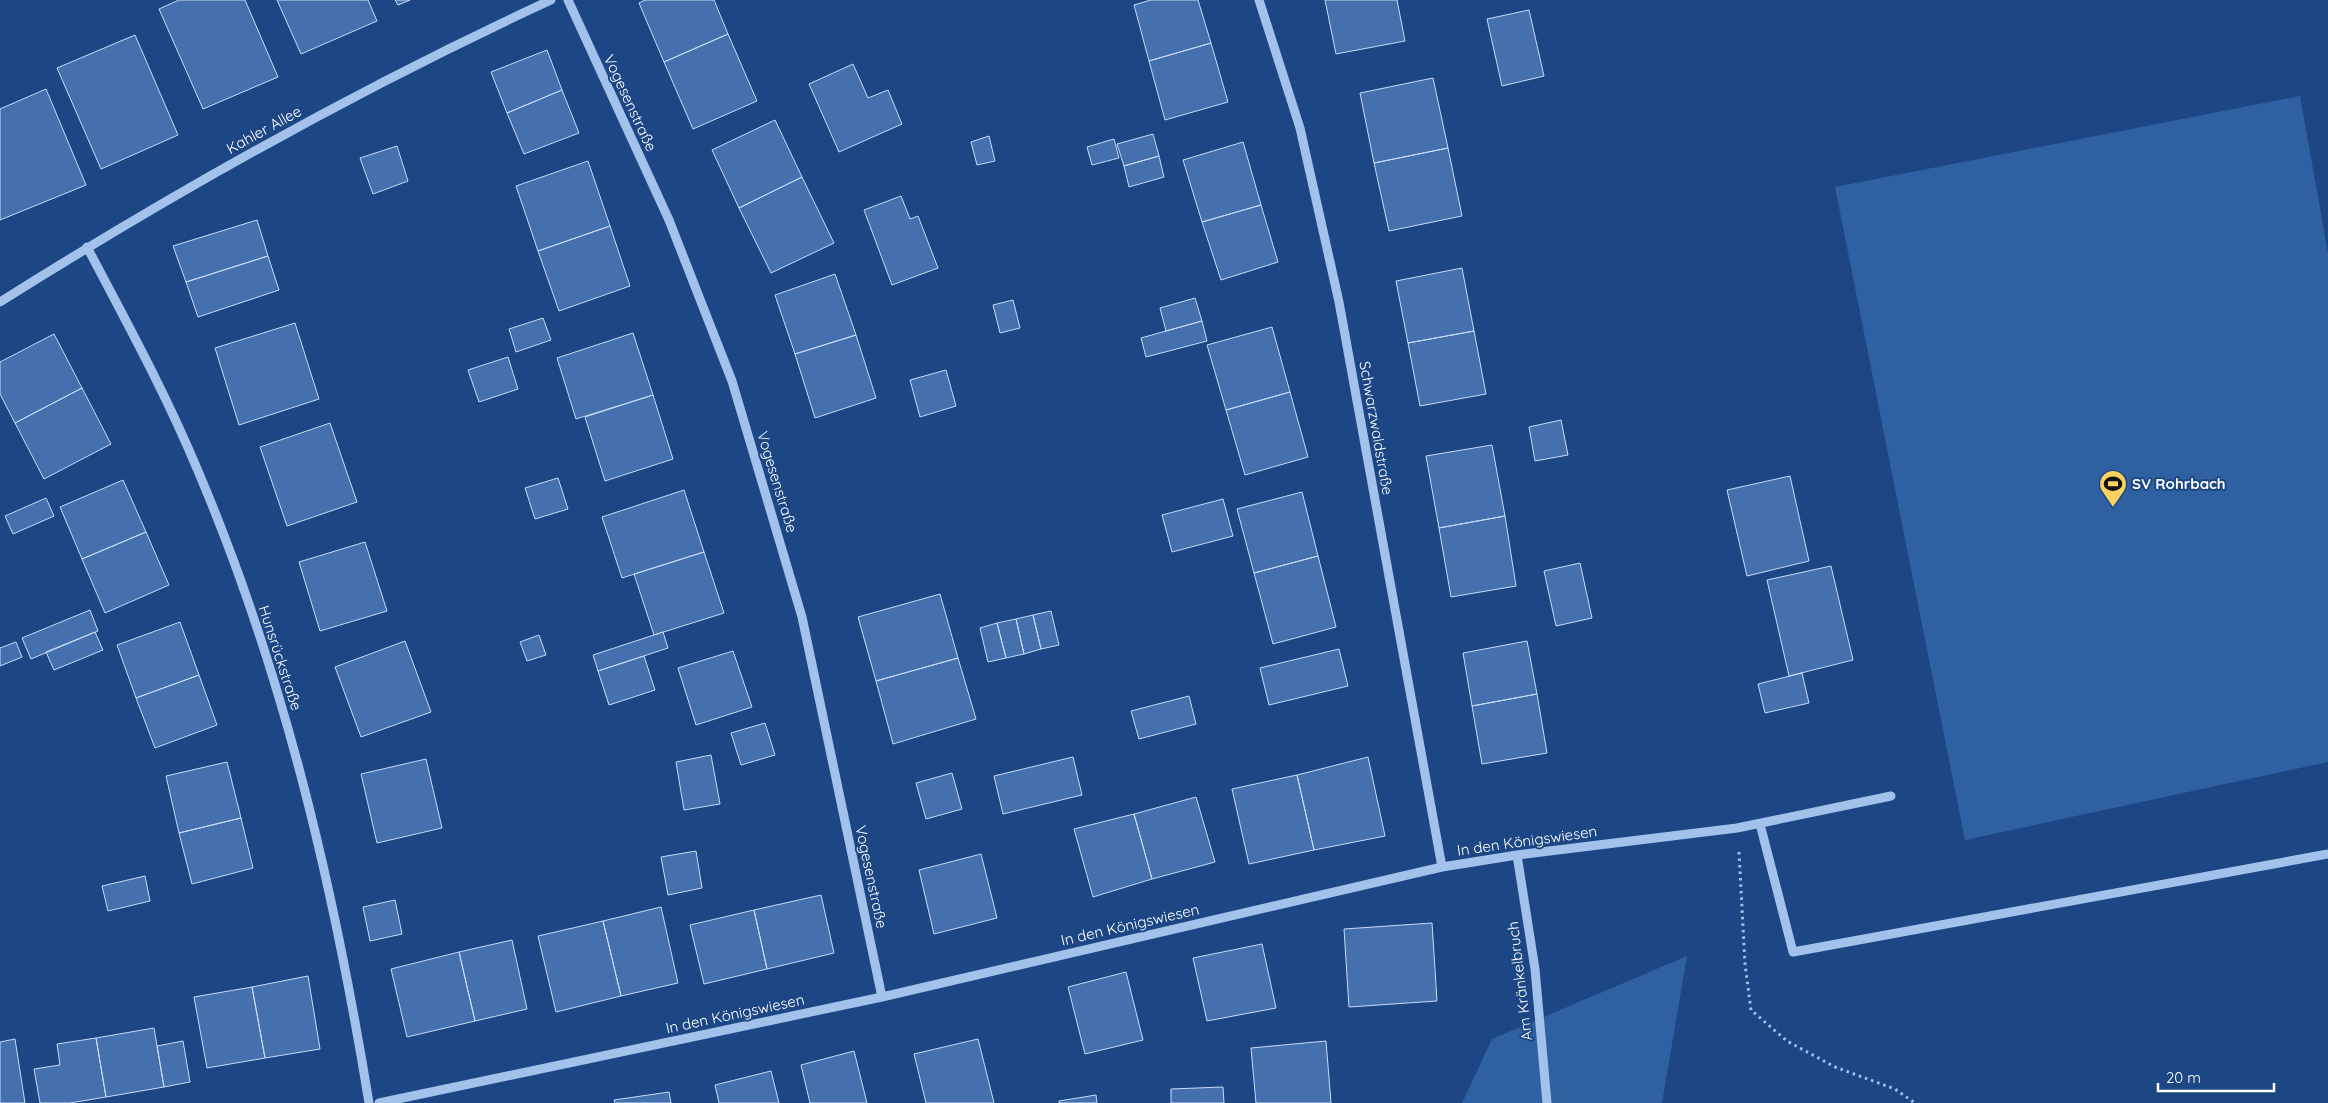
<svg xmlns="http://www.w3.org/2000/svg" width="2328" height="1103" font-family="Quicksand,sans-serif">
<style>
.green{fill:#2f60a2}
.building{fill:#4470ad;stroke:#c7dcf8}
.lines{fill:none;stroke-linecap:round;stroke-linejoin:round}
.path{stroke:#a2c1eb;stroke-width:3;stroke-dasharray:2.5 4;stroke-linecap:butt}
.minor{stroke:#a2c1eb;stroke-width:9}
.labels{text-anchor:middle;stroke-width:4;stroke-linejoin:round;paint-order:stroke}
.street-label{font-size:15px;fill:#fff;stroke:#1c4784}
.poi-label{font-size:15px;font-weight:bold;fill:#fff;stroke:#1c4784;text-anchor:start}
</style>
<rect width="100%" height="100%" fill="#1c4784"/>
<path class="green" d="M2300,96L2328,253V762L1965,840L1835,187Z
M1687,956L1662,1103H1462L1492,1039Z"/>
<path class="building" d="M179,0H245L278,77L203,109L159,9Z
M277,0H368L377,21L301,54Z
M395,0H410L398,5Z
M645,0H714L728,34L664,62L639,3Z
M1151,0H1198L1211,43L1149,61L1134,5Z
M1325,0H1397L1405,41L1336,54Z
M1529,10L1544,76L1502,86L1487,19Z
M728,34L757,101L693,129L664,62Z
M135,35L178,135L101,169L57,68Z
M1211,43L1228,102L1165,120L1149,61Z
M547,50L562,90L507,113L491,72Z
M853,64L868,98L888,90L902,124L839,152L809,84Z
M1433,78L1448,148L1374,163L1360,93Z
M46,89L86,185L0,220V109Z
M562,90L579,133L524,154L507,113Z
M775,120L802,177L739,208L712,150Z
M1153,134L1159,156L1124,166L1117,144Z
M989,136L995,161L977,165L971,142Z
M1114,139L1119,158L1092,165L1087,147Z
M1243,142L1261,205L1202,222L1183,160Z
M397,146L408,181L373,194L360,158Z
M1448,148L1462,216L1389,231L1374,163Z
M1159,156L1164,177L1129,187L1124,166Z
M588,161L610,226L538,251L516,186Z
M802,177L834,243L771,273L739,208Z
M901,196L910,219L918,216L938,268L892,285L864,210Z
M1261,205L1278,262L1221,280L1202,222Z
M257,220L268,256L186,282L173,246Z
M610,226L630,286L559,311L538,251Z
M268,256L279,290L198,317L186,282Z
M1462,268L1474,331L1408,343L1396,281Z
M835,274L856,335L795,354L775,295Z
M1195,298L1202,321L1166,331L1160,308Z
M1013,300L1020,328L1000,333L993,305Z
M543,318L551,340L516,352L509,329Z
M1202,321L1207,341L1146,357L1141,338Z
M295,323L319,399L239,425L215,348Z
M1272,327L1290,392L1226,410L1207,345Z
M1474,331L1486,394L1420,406L1408,343Z
M633,333L653,395L576,419L557,358Z
M54,334L82,388L15,423L0,394V362Z
M856,335L876,398L815,418L795,354Z
M508,357L518,389L479,402L468,370Z
M946,370L956,406L920,417L910,380Z
M82,388L111,444L44,479L15,423Z
M1290,392L1308,457L1245,475L1226,410Z
M653,395L673,459L605,481L585,417Z
M1561,420L1568,455L1535,461L1529,427Z
M330,423L357,502L287,526L260,447Z
M1492,445L1505,516L1439,528L1426,456Z
M1790,476L1809,561L1747,576L1727,490Z
M558,478L568,509L535,519L525,488Z
M123,480L146,532L82,559L60,507Z
M684,490L704,552L622,578L602,517Z
M1302,492L1318,556L1254,573L1237,509Z
M46,498L54,516L13,534L5,516Z
M1223,499L1233,536L1172,552L1162,515Z
M1505,516L1516,586L1451,597L1439,528Z
M146,532L169,585L105,613L82,559Z
M365,542L387,611L320,631L299,562Z
M704,552L724,613L654,635L634,574Z
M1318,556L1336,627L1273,644L1254,573Z
M1580,563L1592,618L1556,626L1544,571Z
M1831,566L1853,660L1789,676L1767,580Z
M940,594L958,658L876,681L858,617Z
M90,610L98,631L31,659L22,638Z
M1051,611L1059,645L1041,649L1033,615Z
M1033,615L1041,649L1024,654L1016,619Z
M1016,619L1024,654L1006,658L997,623Z
M180,622L199,675L136,698L117,645Z
M997,623L1006,658L988,662L980,628Z
M95,632L103,650L54,670L46,652Z
M663,632L668,648L598,671L593,655Z
M539,635L546,655L527,661L520,642Z
M405,641L431,712L361,737L335,667Z
M1527,641L1537,694L1472,706L1463,653Z
M16,642L22,657L0,666V648Z
M1339,649L1348,686L1269,705L1260,668Z
M733,651L752,707L696,725L678,668Z
M644,656L655,690L609,705L598,671Z
M958,658L976,719L893,744L876,681Z
M1802,673L1809,703L1765,713L1758,684Z
M199,675L217,725L155,748L136,698Z
M1537,694L1547,753L1482,764L1472,706Z
M1189,696L1196,724L1139,739L1131,711Z
M765,723L775,755L741,765L731,733Z
M711,755L720,804L684,810L676,762Z
M1073,757L1082,795L1003,814L994,776Z
M1368,757L1385,836L1314,850L1297,775Z
M426,759L442,828L377,843L361,774Z
M227,762L241,818L179,833L166,776Z
M952,773L962,809L926,819L916,783Z
M1297,775L1314,850L1249,864L1232,789Z
M1196,797L1215,862L1152,879L1134,814Z
M1134,814L1152,879L1093,897L1074,829Z
M241,818L253,868L192,884L179,833Z
M696,851L702,888L668,895L661,857Z
M981,854L997,918L934,934L919,870Z
M145,876L150,901L108,911L102,886Z
M821,895L834,953L767,969L754,910Z
M395,900L402,934L370,941L363,907Z
M661,907L678,983L621,996L603,921Z
M754,910L767,969L704,984L690,925Z
M603,921L621,996L556,1012L538,936Z
M1432,923L1437,1001L1349,1007L1344,929Z
M512,940L527,1009L475,1021L459,952Z
M1262,944L1276,1008L1207,1021L1193,958Z
M459,952L475,1021L407,1037L391,969Z
M1126,972L1143,1040L1085,1054L1068,987Z
M308,976L320,1049L265,1058L252,987Z
M252,987L265,1058L207,1068L194,997Z
M154,1028L164,1087L106,1097L96,1038Z
M96,1038L106,1097L70,1103H40L34,1069L60,1065L57,1044Z
M15,1039L25,1103H0V1042Z
M978,1039L994,1103H926L914,1054Z
M183,1041L190,1082L164,1087L157,1046Z
M1326,1041L1331,1103H1256L1251,1048Z
M854,1051L867,1103H810L801,1065Z
M771,1071L779,1103H719L715,1085Z
M1223,1087L1224,1103H1171V1089Z
M669,1092L671,1103H615L614,1100Z
M1096,1095L1097,1103H1059V1101Z"/>
<g class="lines">
<path class="path" d="M1739,852L1745,964L1751,1010L1787,1041L1835,1067L1895,1089L1915,1103"/>
<path class="minor" d="M568,0L669,220L732,381L802,617L882,997
M1259,0L1300,128L1339,302L1442,867
M87,247C126,321 166,394 198,471C284,673 334,888 369,1103
M0,302C178,190 360,88 551,0
M1760,824L1793,952L2328,854
M1517,855L1535,969L1547,1103
M379,1103L882,997L1442,867L1517,855L1737,828L1891,796"/>
</g>
<defs>
<symbol id="stadium-pin" viewBox="-11 -11 22 30"><path d="M0 17L-7.5 6A9.5 9.5 0 1 1 7.5 6Z" fill="#fbd25f" stroke="#1c4784"/><path d="M0-5a6.5 5 0 1 0 0 10a6.5 5 0 1 0 0-10ZM-3.5-1.8h7v3.6h-7Z" fill="#111"/></symbol>
</defs>
<g fill-rule="evenodd">
<use href="#stadium-pin" x="2097" y="468" width="32" height="43"/>
</g>
<g class="labels">
<g class="street-label">
<text transform="translate(630 103) rotate(65)" y="5">Vogesenstraße</text>
<text transform="translate(264 130) rotate(-29)" y="5">Kahler Allee</text>
<text transform="translate(1376 428) rotate(80)" y="5">Schwarzwaldstraße</text>
<text transform="translate(777 482) rotate(73)" y="5">Vogesenstraße</text>
<text transform="translate(280 658) rotate(72)" y="5">Hunsrückstraße</text>
<text transform="translate(1527 841) rotate(-8)" y="5">In den Königswiesen</text>
<text transform="translate(871 877) rotate(78)" y="5">Vogesenstraße</text>
<text transform="translate(1130 925) rotate(-13)" y="5">In den Königswiesen</text>
<text transform="translate(1520 981) rotate(-97)" y="5">Am Kränkelbruch</text>
<text transform="translate(735 1014) rotate(-12)" y="5">In den Königswiesen</text>
</g>
<g class="poi-label">
<text x="2132" y="489">SV Rohrbach</text>
</g>
</g>
<path d="M2158 1083v8h116v-8" fill="none" stroke="#ffffff" stroke-width="2.5"/>
<text x="2166" y="1083" font-size="15" fill="#ffffff" stroke="#1c4784" stroke-width="4" paint-order="stroke">20 m</text>
</svg>
